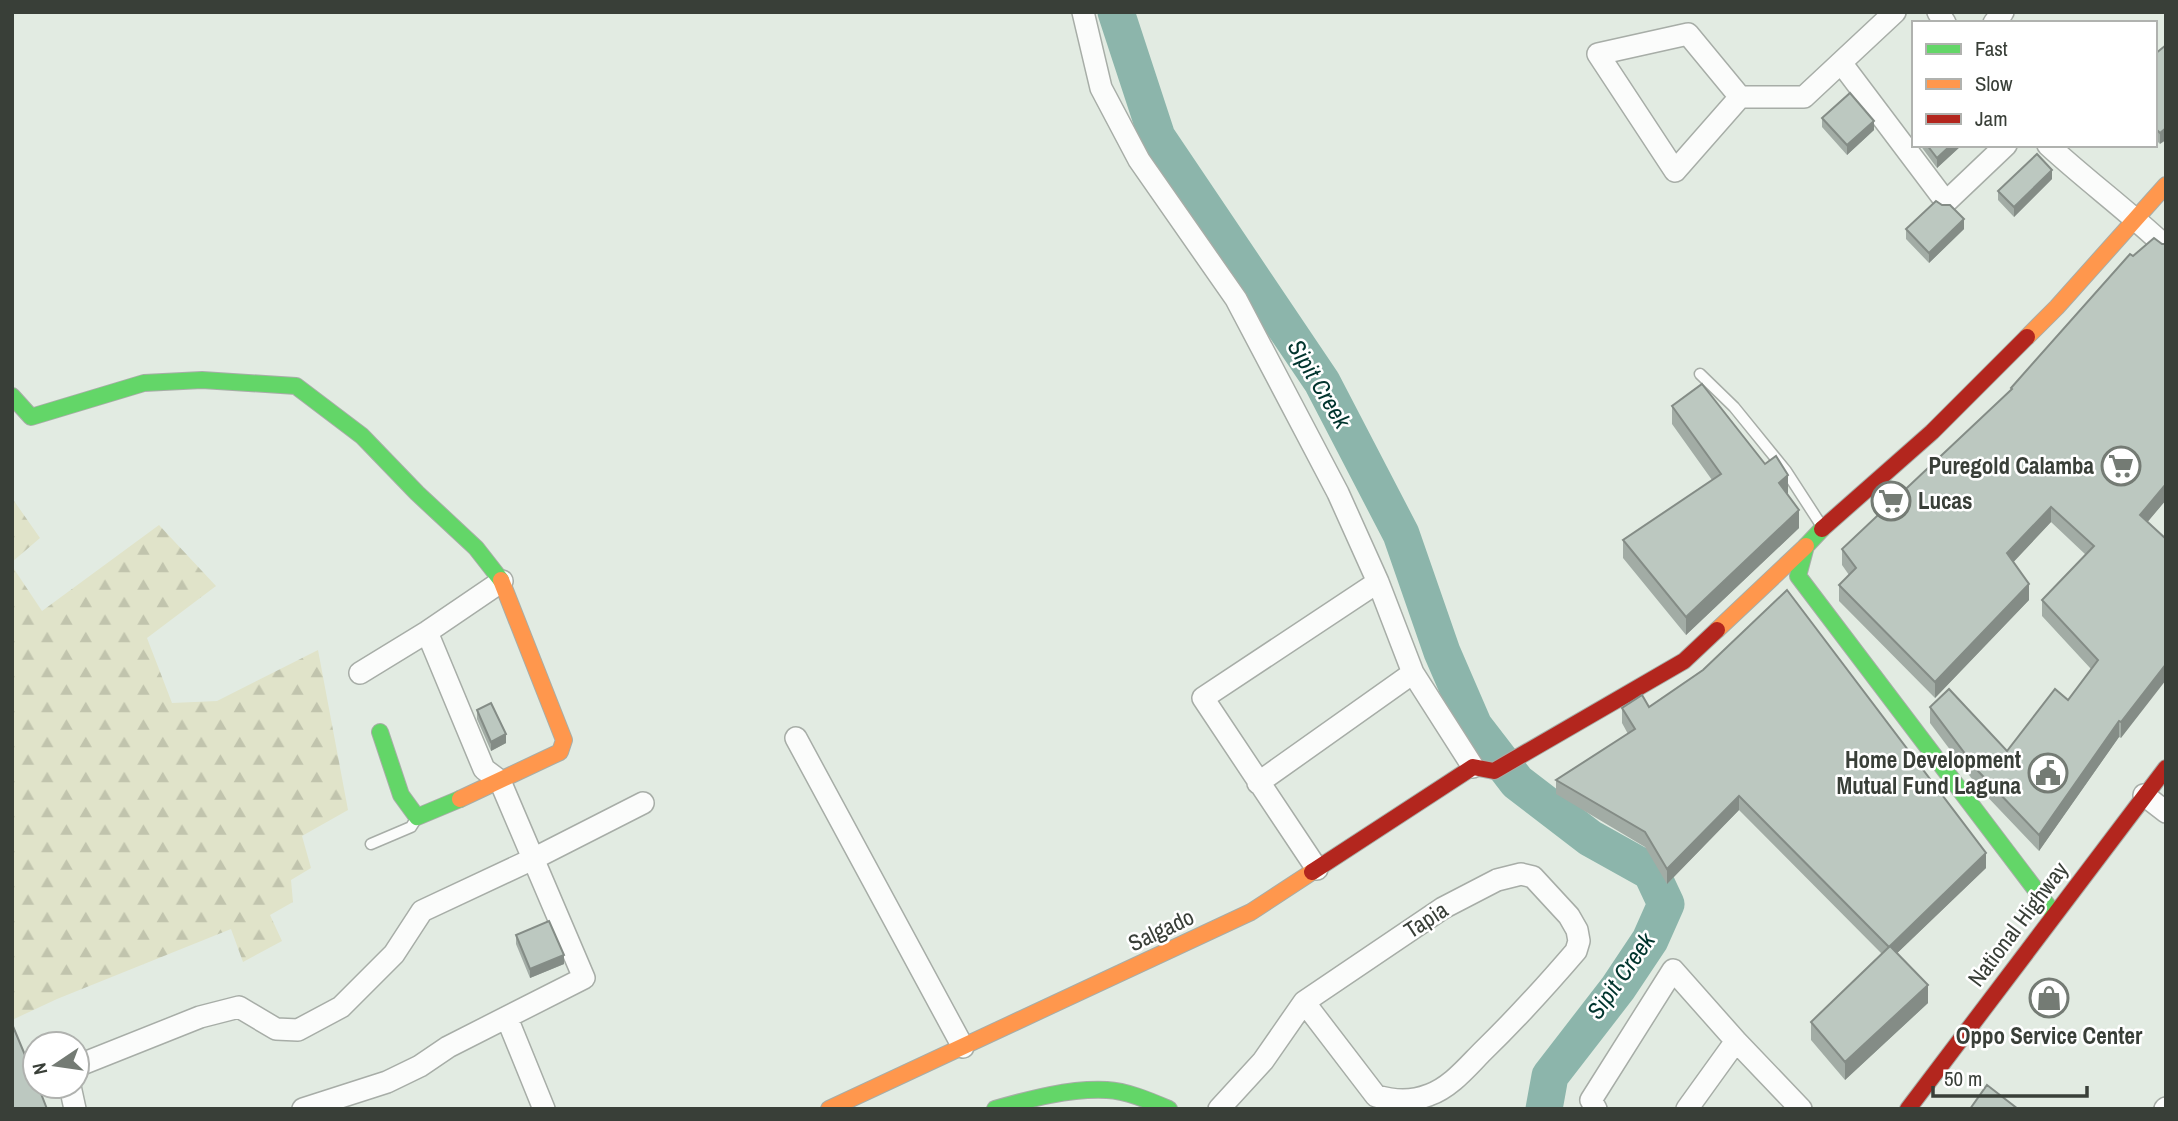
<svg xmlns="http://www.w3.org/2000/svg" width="2178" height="1121" font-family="'Archivo Narrow',sans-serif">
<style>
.forest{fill:url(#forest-firs)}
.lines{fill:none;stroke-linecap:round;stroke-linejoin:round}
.river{stroke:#8cb5ab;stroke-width:37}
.lane-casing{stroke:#a7ada7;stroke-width:13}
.street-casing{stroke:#a7ada7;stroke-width:24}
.fast-casing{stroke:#a7ada7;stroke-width:18}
.slow-casing{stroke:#a7ada7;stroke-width:18}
.jam-casing{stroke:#a7ada7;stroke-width:18}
.lane{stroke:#fbfcfb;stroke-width:10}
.street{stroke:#fbfcfb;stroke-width:21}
.fast{stroke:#63d668;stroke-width:16}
.slow{stroke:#ff974d;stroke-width:16}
.jam{stroke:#b3261e;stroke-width:16}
.wall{fill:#a2aca5}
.shaded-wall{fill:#848c86}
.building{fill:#bcc8c0;stroke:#848c86;stroke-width:2}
.labels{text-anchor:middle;stroke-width:5;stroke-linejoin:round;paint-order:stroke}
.poi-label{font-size:23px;font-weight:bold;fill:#393f38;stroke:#fff;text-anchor:end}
.street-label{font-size:23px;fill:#393f38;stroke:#fff}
.water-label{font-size:24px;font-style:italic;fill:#00342d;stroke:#fff}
</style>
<defs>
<pattern id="forest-firs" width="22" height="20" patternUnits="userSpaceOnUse" patternTransform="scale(1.75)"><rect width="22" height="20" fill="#e0e3c9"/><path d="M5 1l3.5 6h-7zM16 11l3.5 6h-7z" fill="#c1c4ad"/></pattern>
</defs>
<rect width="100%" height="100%" fill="#e2ebe2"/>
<path class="forest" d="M12,498L40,538L12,562Z
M159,525L216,586L147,638L172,703L217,701L318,650L348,810L302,836L311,868L291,880L293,902L270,915L282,941L243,962L231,929L57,999L12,1020V566L42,611Z"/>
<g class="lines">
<path class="river" d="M1116,12L1157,137L1322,382L1401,534L1442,652L1474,726L1517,782L1590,838L1651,872L1666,904L1650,940L1618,988L1550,1076L1544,1109"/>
<defs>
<path id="lane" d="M1700,374L1734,407L1786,471L1823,528
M371,844L411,827L416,819"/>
<path id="street" d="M1083,12L1101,88L1139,160L1236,299L1338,493L1378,582L1413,673L1473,767
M1938,12L1945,23
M1994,23L2003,12
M1842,64L1946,202L2006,145
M1740,97L1688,34L1598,54L1675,171L1740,97H1804L1895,12
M2048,145C2086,180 2128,211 2166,247
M360,673L427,632L502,581
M796,738L963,1047
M1258,783L1413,673
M2144,795L2166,812
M1317,869L1203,698L1378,582
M507,1018L544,1109
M77,1066L200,1017L239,1007L276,1029L298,1030L341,1007L394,954L422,911L533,859L643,803
M70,1086L75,1109
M303,1109L387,1082L420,1066L448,1047L584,978L500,781L484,769L427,632
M1219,1109L1263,1061L1304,1002L1443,908L1497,880L1521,874L1533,877L1569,916L1577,930L1579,941L1576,951C1546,986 1516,1019 1483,1051C1467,1067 1451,1087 1429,1095C1411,1102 1395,1101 1376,1096L1304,1002
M1596,1109L1591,1100L1673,970L1736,1041L1801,1109
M1687,1109L1736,1041
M2165,1109L2166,1108"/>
<path id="fast" d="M12,396L31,417L144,383L202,380L296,386L362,436L417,493L476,548L501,580
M1822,529L1806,546L1798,576L2054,914
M380,732L401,795L417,817L460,799
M995,1109C1030,1099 1070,1088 1107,1090C1127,1091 1150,1101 1169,1109"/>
<path id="slow" d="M2027,337L2057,307L2166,185
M1717,630L1806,546
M460,799L560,752L564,740L501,580
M829,1109L1251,912L1312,872"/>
<path id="jam" d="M1822,529L1932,432L2027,337
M1312,872L1473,767L1494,771L1684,661L1717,630
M1908,1109L2166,768"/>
</defs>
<use href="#lane" class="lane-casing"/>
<use href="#street" class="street-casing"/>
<use href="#fast" class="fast-casing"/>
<use href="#slow" class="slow-casing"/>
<use href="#jam" class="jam-casing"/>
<use href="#lane" class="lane"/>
<use href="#street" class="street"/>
<use href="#fast" class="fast"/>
<use href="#slow" class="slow"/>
<use href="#jam" class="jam"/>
</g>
<path class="wall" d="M2166,45L2160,144L2155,139V54Z
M1822,118L1874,130L1847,155L1822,127Z
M1920,145H1962L1937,168Z
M2052,179L2014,217L1998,200V191Z
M1906,229H1964L1929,263L1906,239Z
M2162,244H2166V500L2147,522L2121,738L2119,737L2039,851L1978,787L1930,723V707L2007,751L2068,700L2091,669L2042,616V600L2086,555L2051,522L2013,562L2029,600L1935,698L1839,601V585L1849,575L1842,565V549L2011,390V388L2133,256Z
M1672,406L1788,493L1787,494L1799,528L1686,635L1623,558V540L1712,480L1672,424Z
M1649,707L1986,868L1897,953L1928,1003L1845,1080L1811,1040V1022L1882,954L1739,810L1667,884L1645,847L1556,794V780L1628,734L1622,723V708Z
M477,710L506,743L491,751L477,719Z
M516,935L564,964L530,978L516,944Z"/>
<path class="shaded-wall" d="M1874,121V130L1847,155V145Z
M2166,128V140L2160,144V133Z
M1951,145H1962L1937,168V158Z
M2052,170V179L2014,217V207Z
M1964,219V229L1929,263V253Z
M1788,475V493L1779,501V483Z
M2166,484V500L2140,531V515Z
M2051,507V522L2007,569V553Z
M1799,510V528L1686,635V617Z
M2029,584V600L1935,698V682Z
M2166,664V680L2121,738V722Z
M2119,721V737L2039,851V835Z
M506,734V743L491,751V742Z
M1739,796V810L1667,884V869Z
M1986,853V868L1889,961V947Z
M564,955V964L530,978V969Z
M1928,985V1003L1845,1080V1062Z"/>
<path class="building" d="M2166,45V128L2160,133L2155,128V54Z
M1850,93L1874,121L1847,145L1822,118Z
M1927,145H1951L1937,158Z
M2037,154L2052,170L2014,207L1998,191Z
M1936,201L1942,205H1950L1964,219L1929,253L1906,229Z
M2154,238L2162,244H2166V484L2140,515L2166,539V664L2121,722L2119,721L2039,835L1978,771L1930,707L1949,689L2007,751L2055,689L2068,700L2098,660L2042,600L2094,546L2051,507L2007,553L2029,584L1935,682L1839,585L1856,568L1842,549L2012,389L2011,388L2130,254L2133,256Z
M1702,384L1765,464L1776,456L1788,475L1779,483L1799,510L1686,617L1623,540L1721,474L1672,406Z
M1787,590L1986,853L1889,947L1739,796L1667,869L1645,832L1556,780L1635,729L1622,708L1642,695L1649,707L1703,670Z
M491,703L506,734L491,742L477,710Z
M549,921L564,955L530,969L516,935Z
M1890,946L1928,985L1845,1062L1811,1022Z
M12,1024L35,1079V1086H38L47,1109H12Z
M1987,1085L2018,1109H1970Z"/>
<defs>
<symbol id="supermarket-ring" viewBox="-11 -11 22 22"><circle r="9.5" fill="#fff" stroke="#747b74" stroke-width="1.5"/><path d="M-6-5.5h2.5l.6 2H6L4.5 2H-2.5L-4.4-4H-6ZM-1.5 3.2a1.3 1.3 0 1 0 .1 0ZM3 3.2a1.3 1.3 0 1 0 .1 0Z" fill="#747b74"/></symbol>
<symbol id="civic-ring" viewBox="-11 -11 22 22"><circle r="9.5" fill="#fff" stroke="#747b74" stroke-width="1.5"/><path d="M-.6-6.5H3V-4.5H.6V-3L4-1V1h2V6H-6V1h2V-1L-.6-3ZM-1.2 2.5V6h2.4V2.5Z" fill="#747b74"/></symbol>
<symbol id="shop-ring" viewBox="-11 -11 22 22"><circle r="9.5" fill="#fff" stroke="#747b74" stroke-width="1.5"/><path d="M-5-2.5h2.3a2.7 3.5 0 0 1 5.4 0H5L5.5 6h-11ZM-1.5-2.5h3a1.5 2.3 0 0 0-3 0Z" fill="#747b74"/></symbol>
</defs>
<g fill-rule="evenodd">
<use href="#supermarket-ring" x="2099" y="444" width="44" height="44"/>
<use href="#supermarket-ring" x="1869" y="479" width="44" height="44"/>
<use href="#civic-ring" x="2026" y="751" width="44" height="44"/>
<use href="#shop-ring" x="2027" y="976" width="44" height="44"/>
</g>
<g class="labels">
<g class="poi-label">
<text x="2094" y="474">Puregold Calamba</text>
<text x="1918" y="509" text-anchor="start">Lucas</text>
<text x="2021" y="768">Home Development<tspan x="2021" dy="26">Mutual Fund Laguna</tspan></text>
<text x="2049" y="1044" text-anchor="middle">Oppo Service Center</text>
</g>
<g class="street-label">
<text transform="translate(1426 920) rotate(-33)" y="8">Tapia</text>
<text transform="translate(2018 924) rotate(-53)" y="8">National Highway</text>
<text transform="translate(1161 930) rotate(-25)" y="8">Salgado</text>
</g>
<g class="water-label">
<text transform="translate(1319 384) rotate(59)" y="8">Sipit Creek</text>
<text transform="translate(1621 976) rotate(-55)" y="8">Sipit Creek</text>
</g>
</g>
<rect width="2178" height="1121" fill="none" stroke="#393f38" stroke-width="28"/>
<rect x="1912" y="21" width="245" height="126" fill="#ffffff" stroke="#b0b2af" stroke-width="2"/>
<rect x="1926" y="44" width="35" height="10" fill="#63d668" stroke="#b0b2af" stroke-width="2"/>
<text x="1975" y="56" font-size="21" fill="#393f38">Fast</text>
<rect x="1926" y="79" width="35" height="10" fill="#ff974d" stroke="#b0b2af" stroke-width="2"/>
<text x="1975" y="91" font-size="21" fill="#393f38">Slow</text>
<rect x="1926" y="114" width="35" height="10" fill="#b3261e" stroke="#b0b2af" stroke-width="2"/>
<text x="1975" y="126" font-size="21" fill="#393f38">Jam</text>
<g transform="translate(56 1065) rotate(257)"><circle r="33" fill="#ffffff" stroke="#b0b2af" stroke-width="2"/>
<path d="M0-5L12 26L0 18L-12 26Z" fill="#747b74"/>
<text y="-10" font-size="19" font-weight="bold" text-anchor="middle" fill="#393f38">N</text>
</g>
<path d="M1933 1086v10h154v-10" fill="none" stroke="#393f38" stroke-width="3.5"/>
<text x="1944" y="1086" font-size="21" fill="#393f38" stroke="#ffffff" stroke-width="5" paint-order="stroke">50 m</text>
</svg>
